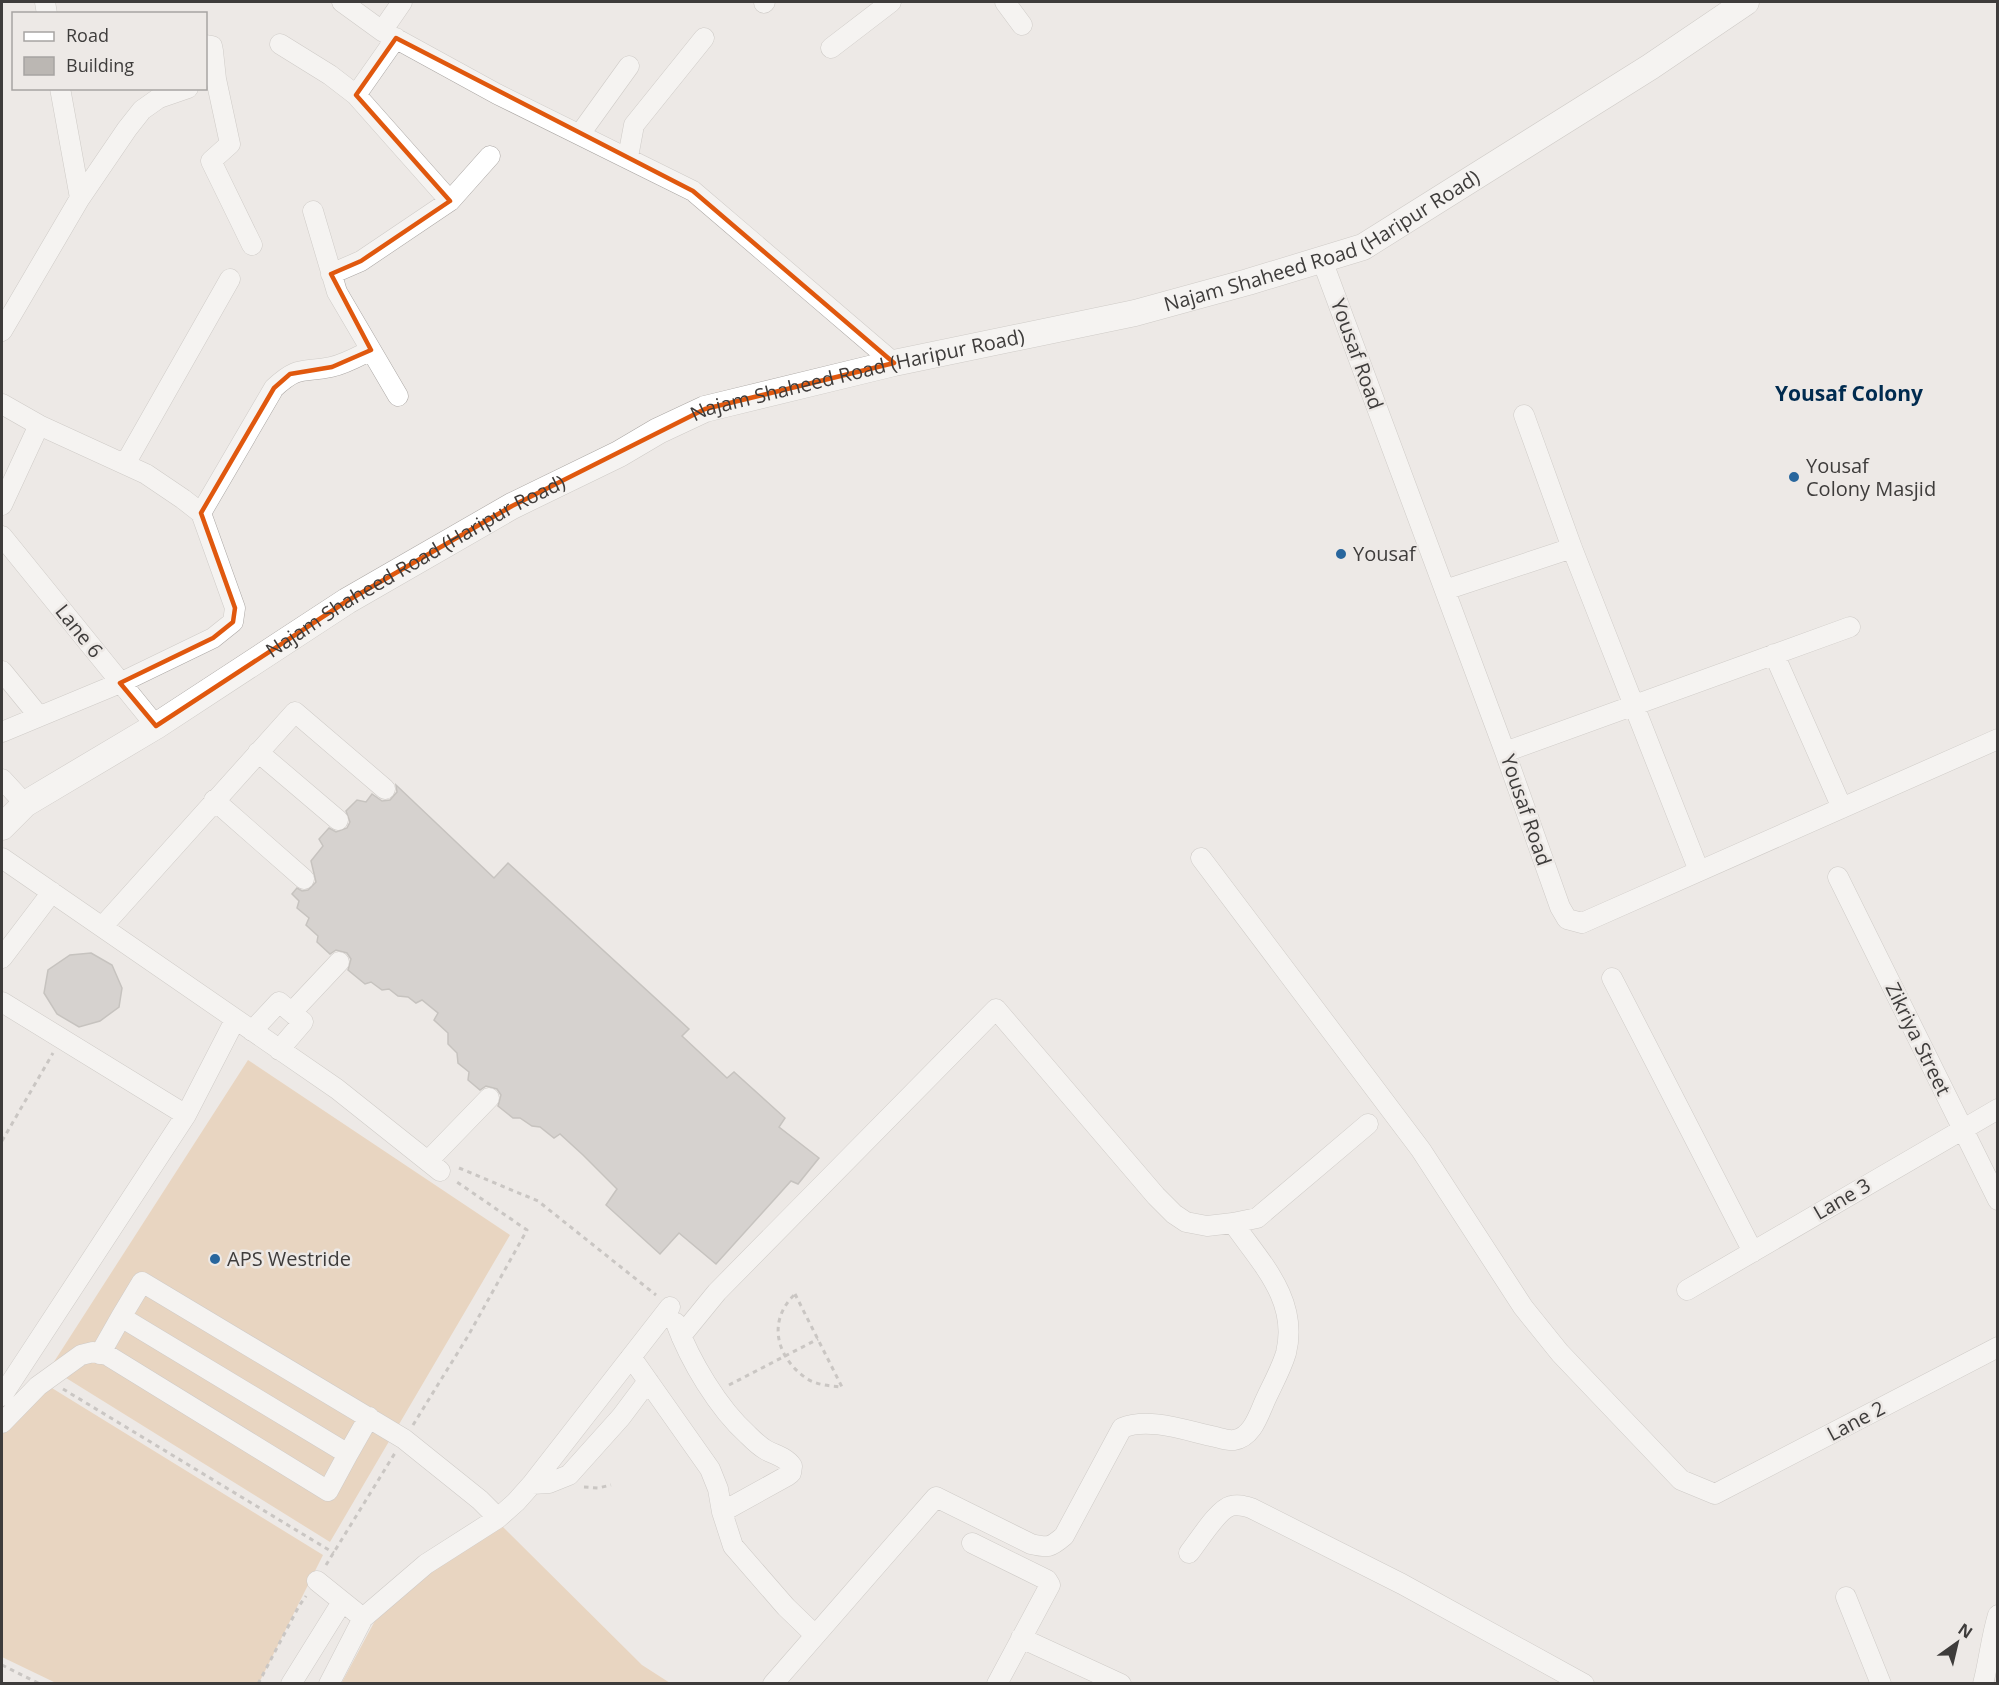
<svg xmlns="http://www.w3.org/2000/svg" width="1999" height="1685" font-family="'Open Sans',sans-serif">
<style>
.grass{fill:#e3bc94}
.building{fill:#bbb7b3;stroke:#989491;stroke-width:1.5}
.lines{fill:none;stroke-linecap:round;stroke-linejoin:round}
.minor-casing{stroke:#aba7a4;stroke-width:21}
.major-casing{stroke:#aba7a4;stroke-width:27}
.path{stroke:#9f9c9a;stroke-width:3;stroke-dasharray:4.5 4.5;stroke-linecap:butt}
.minor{stroke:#fff;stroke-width:20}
.major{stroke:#fff;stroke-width:26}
.marked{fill:none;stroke:#e0580e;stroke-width:4.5;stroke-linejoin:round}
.poi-dot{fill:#28669d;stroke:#ede9e6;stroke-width:2}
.labels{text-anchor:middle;stroke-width:5;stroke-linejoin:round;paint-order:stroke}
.street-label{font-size:20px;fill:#3e3c3b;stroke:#ede9e6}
.poi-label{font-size:20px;fill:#3e3c3b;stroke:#ede9e6;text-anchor:start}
.neighbourhood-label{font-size:21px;font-weight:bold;fill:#002b4f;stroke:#ede9e6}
</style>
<rect width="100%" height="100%" fill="#ede9e6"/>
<path class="grass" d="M248,1060L510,1235L330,1542L50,1368Z
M34,1377L323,1555L259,1683H56L2,1657V1426Z
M502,1526L642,1665L670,1683L341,1684L377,1617L406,1588Z"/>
<path class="building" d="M396,785L494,878L508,863L689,1029L682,1036L727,1078L734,1072L785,1118L779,1127L819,1158L798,1184L791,1181L716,1264L679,1233L660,1254L606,1205L617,1189L583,1155L560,1134L554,1138L540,1127L532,1126L520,1118H513L498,1106L501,1095L497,1089L486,1086L480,1090L468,1080L469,1072L458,1063L457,1053L448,1044V1033L434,1020L438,1013L422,1000L416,1003L408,997L398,996L389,989L382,990L371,982L365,984L348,970L351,959L347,953L336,950L330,954L317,942L318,936L306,925L309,918L297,908L299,901L292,894L297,888L302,891L308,890L316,882L311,861L323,846L319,839L329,828L336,832L347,828L350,822L346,811L357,800L366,802L372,794L382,801L390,800L397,792Z
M91,953L112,965L122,988L119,1007L100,1021L79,1027L57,1014L44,993L48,970L70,955Z"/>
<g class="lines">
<defs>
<path id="minor" d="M45,2L47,14
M342,2L382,31L497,94L693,191L894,363
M1005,2L1022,25
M764,3L765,2
M382,31L402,2
M280,44L330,75L356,95L450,201
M206,45L212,46L213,51L216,79L230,144L211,161L252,245
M831,48L891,2
M60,88L80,198
M356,95L396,38
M580,134L629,66
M628,157L634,125L704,38
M313,211L337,292L398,396
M1322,260L1505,752L1560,907L1567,919L1582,923L1998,739
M331,274L361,261L450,201L490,156
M2,331L80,198L127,129L142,110L159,98L188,88
M2,404L39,425L146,474L183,499L201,513L235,608L233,622L213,638L120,683L2,732
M1524,415L1572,548L1699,871
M125,464L230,279
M2,505L39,425
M201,513L274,388C299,365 302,373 331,367C345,364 359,356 371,350
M2,536L156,726
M1445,590L1572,548
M1774,654L1842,808
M2,671L38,715
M258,752L338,820
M1505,752L1850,627
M2,779L25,804
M214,800L304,879
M2,858L337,1089L440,1171
M1201,858L1421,1150L1523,1307L1560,1353L1681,1480L1715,1494L1998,1347
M1838,877L1998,1200
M102,927L295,712L385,789
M2,958L52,892
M1612,978L1753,1252
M2,1002L186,1115
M292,1012L339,962
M252,1031L279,1002L303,1022L279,1050
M428,1161L489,1098
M1687,1290L1998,1109
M676,1323C690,1361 718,1408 748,1435C753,1440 759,1446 766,1450C775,1455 786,1457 792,1466L791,1473L787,1476L722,1512
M681,1336L717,1292L996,1009L1156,1196L1174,1214L1186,1222L1207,1226L1233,1223L1257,1218L1368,1124
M100,1354L121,1317
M631,1357L710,1469L718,1489L722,1512L733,1546L786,1607L814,1634
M2,1396L186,1115L235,1020
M2,1423L38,1386L81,1355L93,1352L107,1355L328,1491L348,1454L121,1317L142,1282L404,1439L480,1500L498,1518
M348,1454L369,1417
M532,1484L549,1483L569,1475L621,1417L648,1381
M972,1543L1047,1580L1050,1585L997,1684
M1189,1553C1198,1542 1218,1509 1231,1506C1238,1504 1244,1506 1251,1508L1402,1584L1584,1684
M317,1581L363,1618L426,1564L498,1518L516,1502L532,1484L670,1307
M1846,1597L1881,1684
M1021,1638L1121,1684
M291,1684L342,1602
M329,1684L363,1618
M773,1684L936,1497L1031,1544C1048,1548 1050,1548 1064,1536L1122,1428C1148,1417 1184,1430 1211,1436C1218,1437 1227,1441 1234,1440C1251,1438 1258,1417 1264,1403C1271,1387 1281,1370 1286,1353C1299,1300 1261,1263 1233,1223
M1983,1684C1989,1661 1991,1638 1998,1615"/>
<g id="major">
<path id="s1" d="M2,827L25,804L156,726L347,601L512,506L619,454L658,431L705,409L894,363L1135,313L1248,282L1363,247L1650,67L1746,2"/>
</g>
</defs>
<use href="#minor" class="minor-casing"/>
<use href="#major" class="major-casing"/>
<path class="path" d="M2,1141L53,1053
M459,1168L538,1201L656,1295
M795,1294L842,1387C830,1386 816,1385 806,1378C776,1357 767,1321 795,1294Z
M729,1385L818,1339
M63,1389L334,1553
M413,1425L468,1336L527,1230L454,1180
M584,1487L598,1488L611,1485
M326,1565L395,1453
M2,1665L40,1684
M258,1684L299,1606L306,1596"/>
<use href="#minor" class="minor"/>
<use href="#major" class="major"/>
</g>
<path d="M0 0H1999V1685H0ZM396,38L693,191L894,363L705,409L512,506L347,601L156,726L120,683L213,638L233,622L235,608L201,513L274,388L290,374L332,367L371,350L331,274L361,261L450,201L356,95Z" fill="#ede9e6" fill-opacity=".55" fill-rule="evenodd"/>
<path class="marked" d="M396,38L693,191L894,363L705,409L512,506L347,601L156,726L120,683L213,638L233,622L235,608L201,513L274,388L290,374L332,367L371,350L331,274L361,261L450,201L356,95Z"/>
<g class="poi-dot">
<circle cx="1794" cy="477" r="6"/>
<circle cx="1341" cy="554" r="6"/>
<circle cx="215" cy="1259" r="6"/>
</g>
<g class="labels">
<g class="street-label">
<text dy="7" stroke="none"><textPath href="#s1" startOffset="1462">Najam Shaheed Road (Haripur Road)</textPath></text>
<text transform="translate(1357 354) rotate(70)" y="7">Yousaf Road</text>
<text dy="7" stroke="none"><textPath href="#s1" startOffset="976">Najam Shaheed Road (Haripur Road)</textPath></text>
<text dy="7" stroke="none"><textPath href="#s1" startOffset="490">Najam Shaheed Road (Haripur Road)</textPath></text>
<text transform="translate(79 631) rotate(51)" y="7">Lane 6</text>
<text transform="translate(1526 810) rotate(71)" y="7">Yousaf Road</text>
<text transform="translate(1918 1039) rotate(64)" y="7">Zikriya Street</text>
<text transform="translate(1842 1199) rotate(-30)" y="7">Lane 3</text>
<text transform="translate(1856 1421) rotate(-28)" y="7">Lane 2</text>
</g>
<g class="poi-label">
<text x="1806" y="473">Yousaf<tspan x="1806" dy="23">Colony Masjid</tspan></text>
<text x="1353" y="561">Yousaf</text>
<text x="227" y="1266">APS Westride</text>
</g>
<g class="neighbourhood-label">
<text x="1849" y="401">Yousaf Colony</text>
</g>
</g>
<rect width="1999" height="1685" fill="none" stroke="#3e3c3b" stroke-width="6"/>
<rect x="12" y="12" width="195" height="78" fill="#ede9e6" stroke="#a7a4a2" stroke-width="1.5"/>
<rect x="24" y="32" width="30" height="9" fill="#ffffff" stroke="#a7a4a2" stroke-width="1.5"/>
<text x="66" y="42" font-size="18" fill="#3e3c3b">Road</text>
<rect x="24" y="57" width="30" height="18" fill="#bbb7b3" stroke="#a7a4a2" stroke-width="1.5"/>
<text x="66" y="72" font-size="18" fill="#3e3c3b">Building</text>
<g transform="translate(1957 1643) rotate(34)" stroke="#ede9e6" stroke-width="4.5" paint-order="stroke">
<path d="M0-4.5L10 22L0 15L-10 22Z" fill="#3e3c3b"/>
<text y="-9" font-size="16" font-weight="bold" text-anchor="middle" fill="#3e3c3b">N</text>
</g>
</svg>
